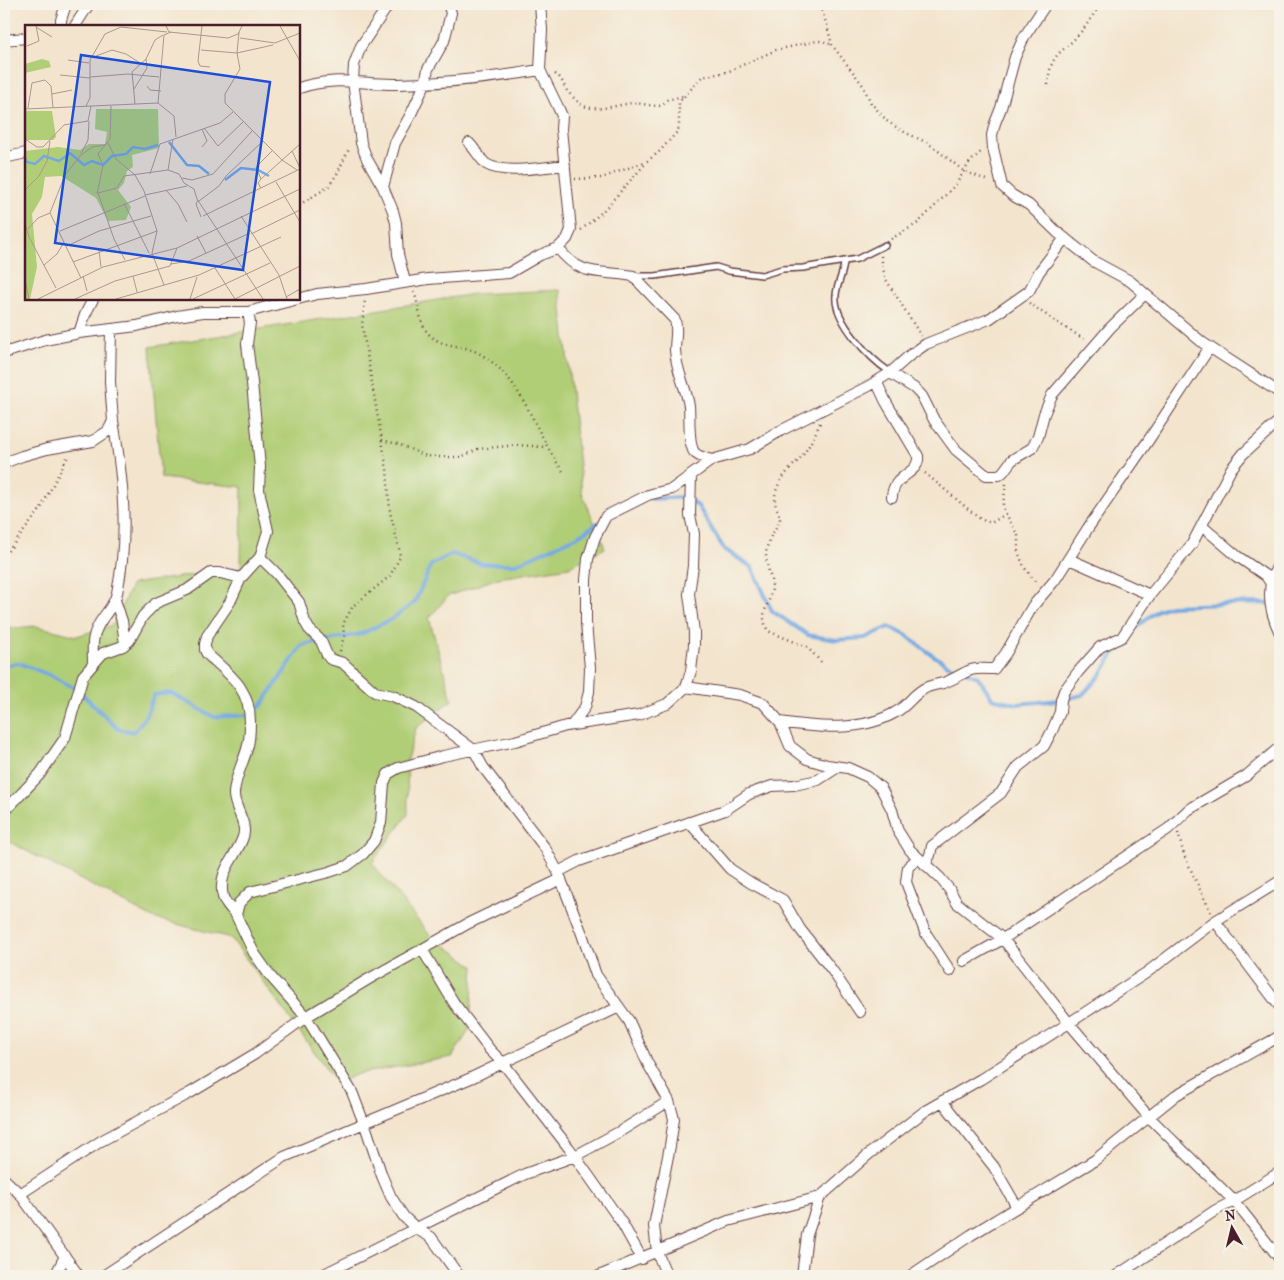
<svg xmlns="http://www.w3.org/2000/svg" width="1284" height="1280" font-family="'IM FELL French Canon',serif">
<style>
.green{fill:#b0ce76;stroke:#7d7650}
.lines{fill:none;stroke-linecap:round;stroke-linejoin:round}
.stream{stroke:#75a9e2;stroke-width:4}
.service-casing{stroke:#633d43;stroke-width:8}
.minor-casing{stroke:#633d43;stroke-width:12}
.path{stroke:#633d43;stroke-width:2.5;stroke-dasharray:1 4;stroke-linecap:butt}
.service{stroke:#fff;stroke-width:5}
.minor{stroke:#fff;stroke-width:10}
.inset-river{fill:none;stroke:#75a9e2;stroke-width:2.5}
.inset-road{fill:none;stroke:#af968c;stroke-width:1}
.view{fill:#1d4ed8;fill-opacity:0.15;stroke:#1d4ed8;stroke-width:2.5}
.inset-edge{fill:none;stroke:#4a1f2b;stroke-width:2.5}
</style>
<rect width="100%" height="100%" fill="#f7f3e8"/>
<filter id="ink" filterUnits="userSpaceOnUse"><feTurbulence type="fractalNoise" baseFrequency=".02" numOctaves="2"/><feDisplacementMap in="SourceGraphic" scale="10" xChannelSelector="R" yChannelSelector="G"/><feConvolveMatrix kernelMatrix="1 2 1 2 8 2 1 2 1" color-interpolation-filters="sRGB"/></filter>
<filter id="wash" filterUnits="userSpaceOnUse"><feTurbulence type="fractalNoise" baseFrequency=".0096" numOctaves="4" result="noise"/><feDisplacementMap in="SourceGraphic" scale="20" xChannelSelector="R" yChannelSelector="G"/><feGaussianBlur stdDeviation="1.12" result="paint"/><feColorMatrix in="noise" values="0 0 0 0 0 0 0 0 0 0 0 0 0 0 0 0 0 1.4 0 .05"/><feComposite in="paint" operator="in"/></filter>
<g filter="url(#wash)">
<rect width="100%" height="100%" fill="#f3e5cd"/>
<path class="green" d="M560,290L582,493L605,548L569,567L498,578L448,596L429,618L452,700L416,728L407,759L408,814L372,863L428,933L474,966L470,1029L452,1057L358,1074L337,1083L231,938L153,918L4,839V629L36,626L77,636L113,625L132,584L241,568L242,487L161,478L150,347L474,294Z"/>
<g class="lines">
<path class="stream" d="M652,499L684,497L698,506L724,549L752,567L772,611L808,635L836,640L865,638L889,627L906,635L928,652L948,665L978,677L992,698L1017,704L1061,700L1082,695L1100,676L1115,652L1135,628L1158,610L1170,606L1254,603L1280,604
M4,666L19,663L52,676L78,690L118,729L134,732L146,716L154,695L171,693L214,717L250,715L262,705L302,645L361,634L392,619L415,602L431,565L452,554L483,564H516L578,536L598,523"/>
</g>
</g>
<g filter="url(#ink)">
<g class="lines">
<defs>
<path id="service" d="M844,261C844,273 837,283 836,295C833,320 870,359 890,372
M635,276H655L716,267L729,271L762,275L782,269L803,268L857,259L885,245"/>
<path id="minor" d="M389,4L361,46L354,65L353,81L361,143L367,159L383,187L393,211L396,223L398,254L405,282
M1046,4L1024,37L1015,57L1001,108L995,123L992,135L993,148L1002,186L1012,195L1029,205L1057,232L1093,261L1130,281L1203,343L1280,393
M61,26V20L66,4
M75,26L89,4
M4,40L26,38
M299,88C337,75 361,85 398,84C446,83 493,78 540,70
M469,143C474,148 482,161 486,164C503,175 545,167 565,165
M4,158L26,153
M383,187L395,143L410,116L425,84L428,69L444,41L451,13L448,4
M558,248C580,278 601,270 633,276L675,320C678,331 675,339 675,350C676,370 686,387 689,406C690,418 688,443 694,452C698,457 706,458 712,460
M79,333L85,315L93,299
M4,353L45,340L79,333L137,326L177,316L203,312H248L317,294L366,289L428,279L509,273L540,255L558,248L567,239L571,230L561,129L562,116L558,107L540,70L542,30L540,4
M890,373L914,388L922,396L934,420L956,450L986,475H999L1003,472L1012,460L1032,448L1038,437L1044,414L1052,395L1110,328L1145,294
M876,381L886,402L918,456C920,475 893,473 892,497
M4,463L22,456L47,449L93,441L108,431L113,421L110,382L111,329
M1202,526L1237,556L1266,576L1270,582
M260,557L277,574L299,602L305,622L309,629L321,641L327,655L330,659L343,663L375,692L393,696L416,707L474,750L483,767L545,848L558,872L582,934L596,975L629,1021L648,1064L669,1101L674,1119L670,1146L654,1226L657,1252L667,1276
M1069,559L1150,595
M1280,562C1265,585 1268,609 1280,633
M115,600L122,621L125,644
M93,664C93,651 91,638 98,626C104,614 114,607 117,593C129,536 123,478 113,421
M686,687L740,695L763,703L780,722L790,746L807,759L827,765L848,768L868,777L881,788L892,810L898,831L910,850L940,878L949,889L957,903L1003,939L1069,1023L1148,1116L1234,1201L1280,1259
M780,722C818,728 862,732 896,712C907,706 912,696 922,690C929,685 936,685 943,683C953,680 962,673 971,670C978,668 987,669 994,669L1006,653L1032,607L1055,580L1088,528L1148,441L1210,347
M572,725L585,707L589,692L590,668L586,623V580L588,559L595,537L606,516L648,495L672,489L712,460L750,449L780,431L869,386L890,373L909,356L926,344L989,319L1029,291L1039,272L1065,238
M4,812L40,774L65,738L83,676L96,661L103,653L123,646L129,641L143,616L156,603L187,590L211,573H220L241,578
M689,822L730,869L751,883L783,900L800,929L832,970L860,1012
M918,858L908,867L906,882L925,932L950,971
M925,865L930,855L932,846L1001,793L1018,767L1044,746L1052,731L1060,712L1061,700L1064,691L1078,672L1100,647L1122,637L1150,595L1192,544L1231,469L1243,454L1280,420
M558,872L579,861L725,810L749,794L772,786L794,785L818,780L838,767
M236,915C232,910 225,903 223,897C217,871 236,858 243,837C248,822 233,807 234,793C235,777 243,763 247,749C250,740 250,731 250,722C250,688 230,675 207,654L205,650V644L207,636L230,602L241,578L260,557L268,531L259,490L260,467L252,383L247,344L250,323L248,312
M1215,921L1280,1007
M422,949L454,1003L490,1050L503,1063L569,1148L622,1223L642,1259
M964,961L1003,939L1168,829L1188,810L1246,776L1280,747
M942,1101L994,1167L1017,1207
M4,1179L20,1194L79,1276
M20,1194L101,1141L190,1093L255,1054L306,1017L367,980L469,923L561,879
M55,1276L65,1256
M103,1276L284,1157L471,1078L619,1007
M320,1276L525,1174L575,1156L619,1132L669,1101
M459,1276L431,1237L418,1230L404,1217L391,1197L382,1176L367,1131L352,1092L306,1017L271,977L254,953L236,915L239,903L250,892L329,872L347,866L363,854L374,841L381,823L384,783L388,774L398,768L443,756L515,741L566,726L639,715L667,704L686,687L691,671L694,645V632L689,594L693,566L694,534L690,515L691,475
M599,1276L728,1221L820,1197L869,1154L925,1111L981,1079L1069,1023L1146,973L1215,921L1280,881
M802,1276L807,1235L820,1197
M910,1276L971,1235L1095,1160L1176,1095L1280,1036
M1116,1276L1216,1210L1234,1201L1280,1172"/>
</defs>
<use href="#service" class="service-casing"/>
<use href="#minor" class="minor-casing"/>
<path class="path" d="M820,6L827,25L832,45L862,84L871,103L887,121L902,131L928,143L964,171L989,181
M555,74C562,78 562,82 566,89C569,94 575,99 579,103C593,114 616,105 632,103C641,103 650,106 659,106L663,105L667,100L683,96
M1048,85C1050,52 1061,55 1080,33C1088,24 1094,13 1101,4
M575,179L602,178L647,161L658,153L678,131L679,125V102L702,77L727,72L776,50L817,41H823L832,45
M299,205L328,187L337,174L350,147
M581,230L602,212L647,162
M891,239L918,223L941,200L956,184L970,162L983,150
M881,256L885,278L921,336
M414,292C419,305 419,321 427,332C439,347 456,344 472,350C481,353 494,363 501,370C528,397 540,442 565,474
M1029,303L1055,321L1087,341
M820,423C815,435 810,445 803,455C792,468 776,479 775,498C774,506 780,513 780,521C772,534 763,547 767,564C768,571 772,579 772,586C772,604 757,611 768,631L807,647L823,664
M382,440L398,444L426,456L438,457H461L478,449L517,445L546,447
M925,473L980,519L991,523L1006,514
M1006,484L1003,504L1004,510L1018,536V552L1024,567L1037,584
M4,554L6,553L13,545L40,510L68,456
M340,651L344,636L343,624L353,606L390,576L400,557L399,548L390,512L387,470L362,325L365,300
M1178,833L1184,855L1211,913"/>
<use href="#service" class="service"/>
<use href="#minor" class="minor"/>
</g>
</g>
<g transform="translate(25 25)">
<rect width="275" height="275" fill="#f3e5cd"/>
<path d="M17,34L24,36L26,42L0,48V39ZM71,84H133L134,123L107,130L108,142L102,146L99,158L93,165L106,182L101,195L83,196L71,173L36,151L20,152L17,172L7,189L12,242L5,274H0V126L33,122L55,125L64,119H80L82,107L70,104ZM0,86H27L31,112L28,115H0Z" fill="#b0ce76"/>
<path class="inset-river" d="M144,117L162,140L174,141L184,149M0,133L2,137L10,139L19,131L34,136L45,128L59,140L67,136L78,140L87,131L101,129L108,122L120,124L133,120M200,155L216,143L233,145L244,151"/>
<path class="inset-road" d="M141,1L144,7L203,13L213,9L217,1M177,1L173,36L175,41L185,42M255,1L275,36M11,2L27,12M214,7L212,28L215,44L200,69V78L257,135L272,145M215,13L250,18L275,8M2,21L14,16L11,1M176,25L212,28M212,28L248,20M71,31L87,25L101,29L115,38M43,35L64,38M35,50L65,53M65,52L103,49L134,52M122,61L125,65L136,66M109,64L122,43L121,34M27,69L47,65M133,78L149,91L151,112M110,79L107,47L121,34L130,15L138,10M61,81L65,73V35L80,9L96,2L142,7M3,83L7,58L20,55L26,61L28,83M0,84L133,78L139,10L146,7M179,103L193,121L218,97M177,104L182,116L177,122M0,114L12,122H18L39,100L63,96L66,81M83,118L91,134L110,150L119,166L132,206L127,228L139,260M267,126L275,143M56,129L63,115L64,96M143,145L154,149L159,158L169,164L172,174L238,274M125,149L135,119L195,98L208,87M157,153L167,155L188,149L227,106M236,154L231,142L247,126M251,157L275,197M236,163L233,158L236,154L275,119M0,165L14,151L22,136L25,116M141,165L153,179L162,197M72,169L78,140L73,129L85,114L86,81M120,170L162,161M173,175L171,179L176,192M174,176L194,161L201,151L238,116M99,178L124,228M178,191L275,144M216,191L254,250L262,274M0,198L4,212L31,263M3,204L13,193L25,188M35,206L120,171M226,209L275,185M172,211L181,228M42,221L74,206L126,191M74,225L76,242M100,235L89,214L73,168L92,163L99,151L143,145L148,114M48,237L132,206M146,239L164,236L225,208M19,240L32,229L39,217M190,243L210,274M58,251L62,266M108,251L112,267M56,253L25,188L40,150L55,131L67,122L80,120M0,254L4,274M261,272L275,264M13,274L78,242L152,223L275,164M50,274L90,256L145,241L152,223M91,274L174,250L256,212M165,274L172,252M168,274L245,238M210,274L275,241"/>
<path class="view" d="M56,30L245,57L218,245L30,218Z"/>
<rect width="275" height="275" class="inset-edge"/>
</g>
<rect width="1284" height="1280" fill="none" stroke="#f7f3e8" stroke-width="20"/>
<g transform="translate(1232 1228) rotate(352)" stroke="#f7f3e8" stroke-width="4" paint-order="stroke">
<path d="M0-4L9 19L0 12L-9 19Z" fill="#4a1f2b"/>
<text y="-8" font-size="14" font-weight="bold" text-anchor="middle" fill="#4a1f2b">N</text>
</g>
</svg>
